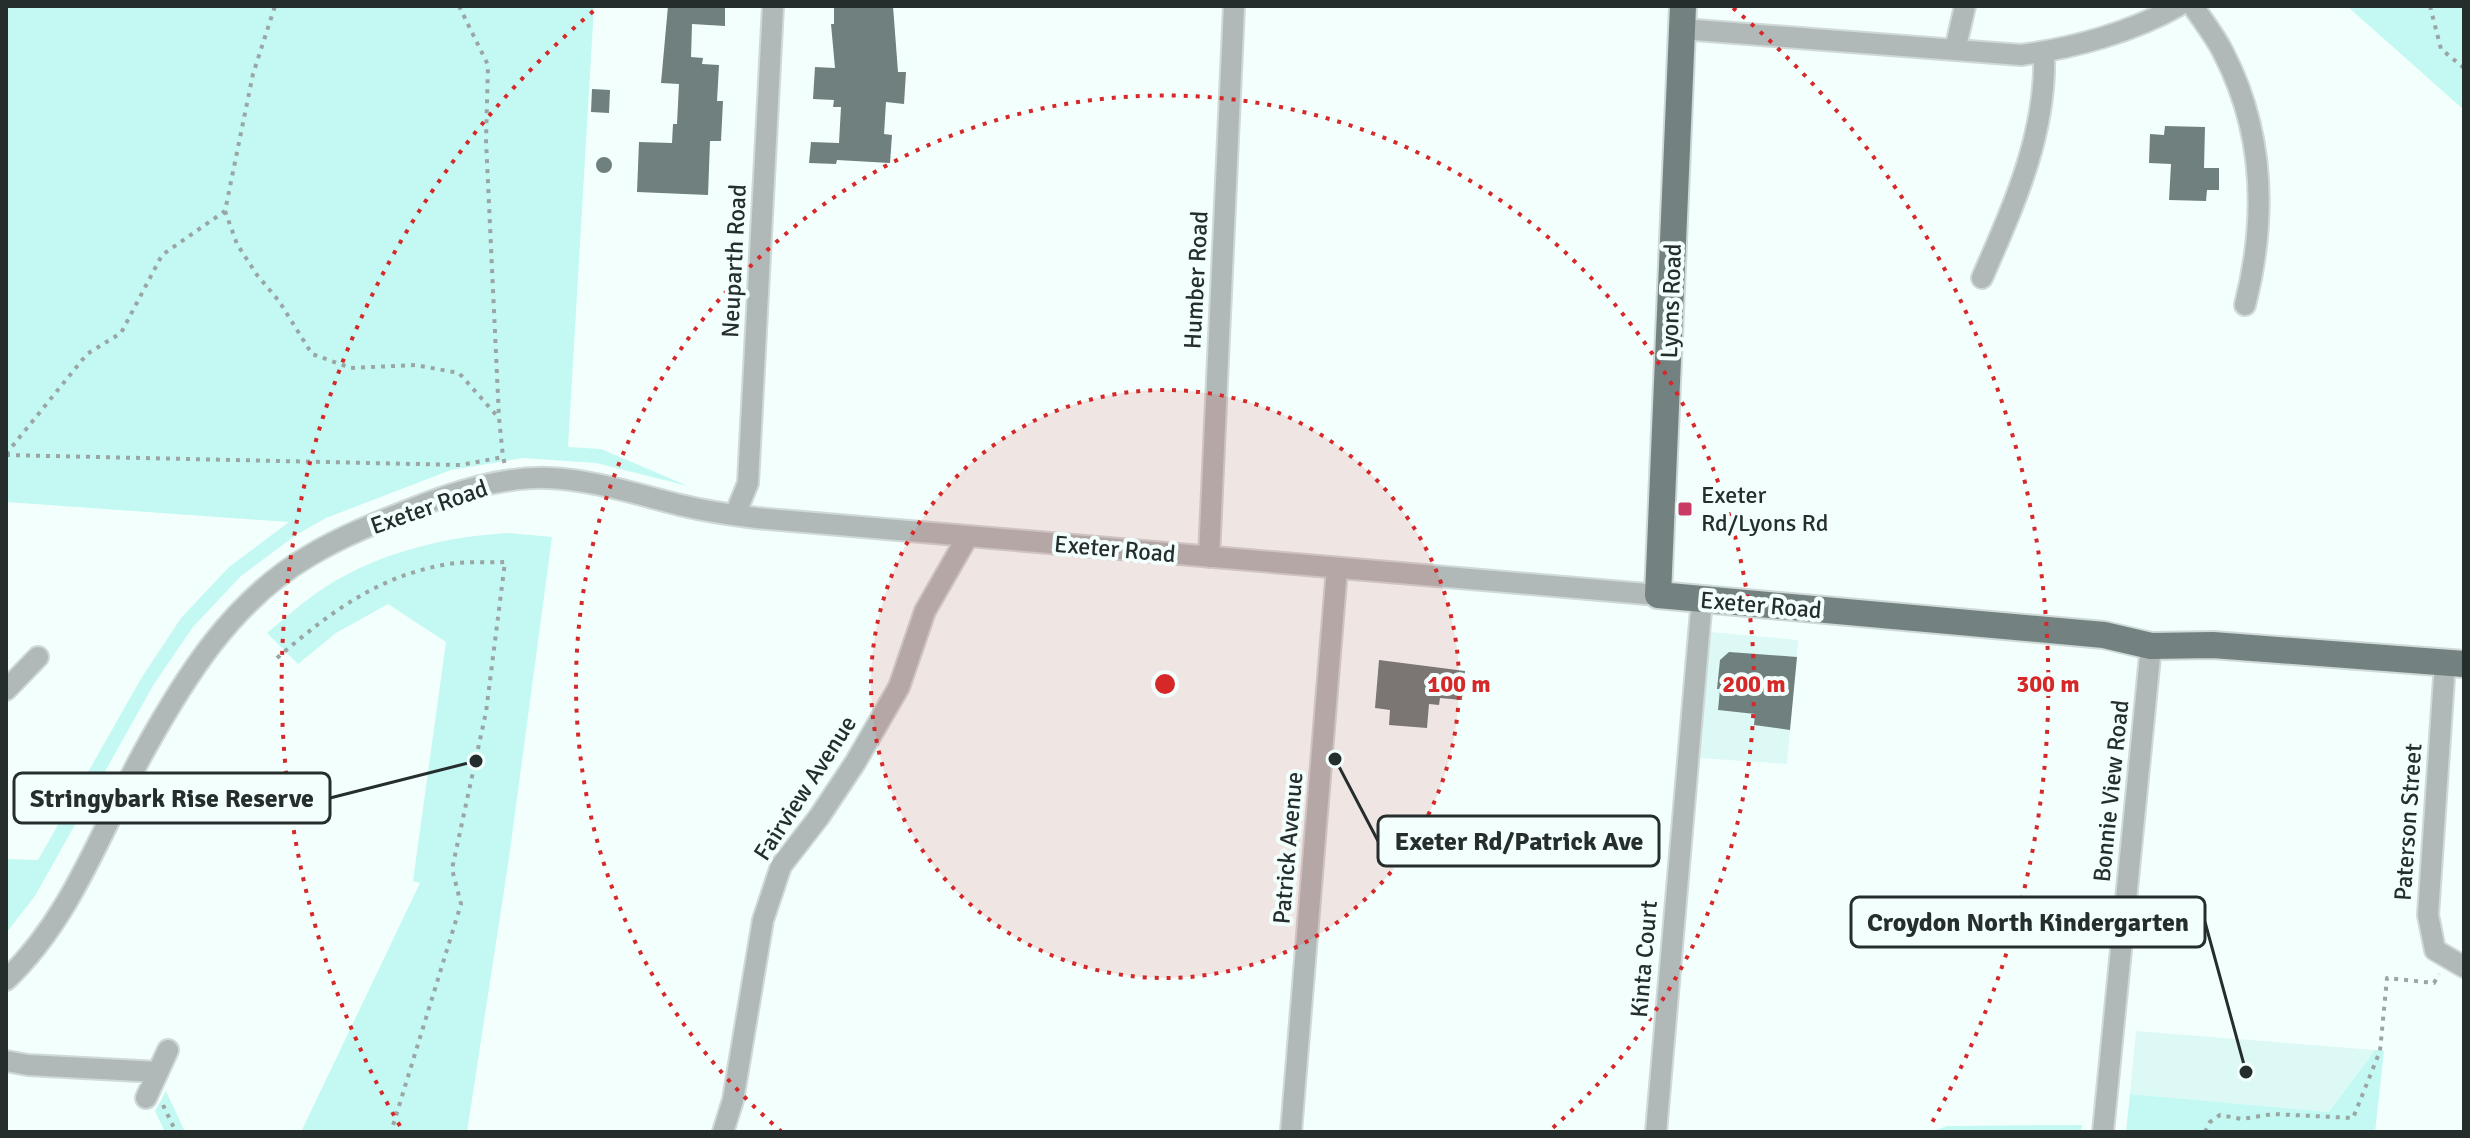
<svg xmlns="http://www.w3.org/2000/svg" width="2470" height="1138" font-family="Signika,sans-serif">
<style>
.built{fill:#dcf9f5}
.green{fill:#c3f9f2}
.building{fill:#6f807e}
.lines{fill:none;stroke-linecap:round;stroke-linejoin:round}
.minor-casing{stroke:#ced9d8;stroke-width:24}
.major-casing{stroke:#ced9d8;stroke-width:30}
.path{stroke:#9ba6a4;stroke-width:4;stroke-dasharray:4 6;stroke-linecap:butt}
.minor{stroke:#b1b9b8;stroke-width:20}
.major{stroke:#738180;stroke-width:26}
.ring{fill:none;stroke:#d62828;stroke-width:4;stroke-dasharray:4 8}
.poi-dot{fill:#c93b64;stroke:#f3fffd;stroke-width:3}
.labels{text-anchor:middle;stroke-width:8;stroke-linejoin:round;paint-order:stroke}
.street-label{font-size:24px;fill:#262e2d;stroke:#f3fffd}
.poi-label{font-size:24px;fill:#262e2d;stroke:#f3fffd;text-anchor:start}
.centre{fill:#d62828;stroke:#f3fffd;stroke-width:4}
.ring-label{font-size:24px;text-anchor:middle;font-weight:bold;fill:#d62828;stroke:#f3fffd;stroke-width:8;stroke-linejoin:round;paint-order:stroke}
.leader{fill:none;stroke:#262e2d;stroke-width:3}
.callout-dot{fill:#262e2d;stroke:#f3fffd;stroke-width:3}
.callout{fill:#f3fffd;stroke:#262e2d;stroke-width:3}
.callout-label{font-size:26px;text-anchor:middle;font-weight:bold;fill:#262e2d}
</style>
<rect width="100%" height="100%" fill="#f3fffd"/>
<path class="built" d="M1711,632L1798,640L1787,764L1700,758Z
M2136,1031L2375,1050L2329,1112L2130,1094Z"/>
<path class="green" d="M6,6H594L568,447L601,449L688,486L596,463L523,458L451,470L326,518L296,535L241,576L193,627L154,684L35,896L6,933V859L38,860L142,677L181,618L229,567L289,522L6,502Z
M2347,6H2464V110Z
M507,533L552,537L509,858L467,1132H301L420,883L413,881L446,642L388,604L336,633L298,664L267,633C283,620 298,606 315,594C370,555 440,537 507,533Z
M2375,1050L2384,1051L2375,1132H2126L2130,1094L2329,1112Z
M166,1091L185,1132H165L155,1111Z
M2082,1125L2081,1132H1931L1947,1126Z"/>
<path class="building" d="M668,6H725V26L692,24L691,57L703,58L702,64L719,65L717,101H723L721,141H710L708,195L637,192L639,142L672,143L673,124H677L679,84L661,83Z
M834,6H893L898,72H906L904,104L886,102L884,134L892,135L890,163L837,160L836,164L809,163L811,142L839,143L841,107H833L834,100L813,99L815,67L835,68L831,24H834Z
M592,89L610,90L609,113L591,112Z
M2165,126L2205,127L2204,168H2219V190H2207L2206,201L2169,200L2171,164L2149,163L2150,134L2164,135Z
M596 165a8 8 0 1 1 16 0a8 8 0 1 1-16 0Z
M1729,652L1797,657L1790,730L1754,725L1755,714L1718,710L1720,689H1717L1720,660Z
M1379,660L1465,671L1462,700L1440,698L1439,705L1429,704L1427,728L1389,725L1390,710L1375,708Z"/>
<g class="lines">
<defs>
<path id="minor" d="M2193,6C2203,21 2215,36 2223,52C2265,133 2267,218 2245,305
M1682,29L2021,55C2074,48 2132,32 2178,6
M1955,50L1965,6
M1982,278C2014,205 2047,133 2044,52
M735,515L748,483L773,6
M1209,557L1234,6
M2445,663L2428,915L2435,950L2464,967
M6,690L38,657
M6,980C72,917 100,832 143,753C185,677 232,601 309,556C342,536 378,522 414,508C455,492 504,476 549,478C594,480 636,494 680,505C705,511 731,515 757,518L1658,595
M6,1061L28,1065L158,1072
M146,1098L168,1050
M723,1132L733,1100L763,920L781,866L819,817L855,763L899,687L925,611L968,536
M1291,1132L1337,568
M1656,1132L1702,599
M2103,1132L2151,646"/>
<path id="major" d="M1683,6L1658,595L2104,635L2151,646L2213,645L2464,664"/>
</defs>
<use href="#minor" class="minor-casing"/>
<use href="#major" class="major-casing"/>
<path class="path" d="M459,6L488,65L486,140L499,418L503,457
M2430,6L2441,49L2464,68
M225,211L237,244L257,275L279,301L312,354L351,368L415,365L459,373L498,417
M6,454L87,354L121,333L162,255L225,211L253,74L275,6
M6,455L461,465L503,457L505,465
M277,658C329,613 379,575 449,564C467,561 487,563 505,562L486,712L452,869L461,904L391,1132
M163,1105L176,1132
M2205,1132L2210,1122L2220,1115L2242,1119L2273,1114L2353,1118L2380,1051L2387,978L2434,983L2439,974"/>
<use href="#minor" class="minor"/>
<use href="#major" class="major"/>
</g>
<circle cx="1165" cy="684" r="294" fill="#d62828" fill-opacity=".12"/>
<g class="ring">
<circle cx="1165" cy="684" r="294"/>
<path d="M782 1132A589 589 0 1 1 1548 1132"/>
<path d="M400 1126A883 883 0 0 1 597 8M1733 8A883 883 0 0 1 1930 1126"/>
</g>
<rect class="poi-dot" x="1677" y="501" width="16" height="16" rx="4"/>
<g class="labels">
<g class="street-label">
<text transform="translate(734 261) rotate(-87)" y="8">Neuparth Road</text>
<text transform="translate(1196 280) rotate(-87)" y="8">Humber Road</text>
<text transform="translate(1671 301) rotate(-88)" y="8">Lyons Road</text>
<text transform="translate(429 507) rotate(-19)" y="8">Exeter Road</text>
<text transform="translate(1115 549) rotate(5)" y="8">Exeter Road</text>
<text transform="translate(1761 605) rotate(5)" y="8">Exeter Road</text>
<text transform="translate(805 788) rotate(-57)" y="8">Fairview Avenue</text>
<text transform="translate(2111 791) rotate(-84)" y="8">Bonnie View Road</text>
<text transform="translate(2408 822) rotate(-86)" y="8">Paterson Street</text>
<text transform="translate(1288 848) rotate(-85)" y="8">Patrick Avenue</text>
<text transform="translate(1644 959) rotate(-85)" y="8">Kinta Court</text>
</g>
<g class="poi-label">
<text x="1701" y="503">Exeter<tspan x="1701" dy="28">Rd/Lyons Rd</tspan></text>
</g>
</g>
<circle cx="1165" cy="684" r="12" class="centre"/>
<g class="ring-label">
<text x="1459" y="692">100 m</text>
<text x="1754" y="692">200 m</text>
<text x="2048" y="692">300 m</text>
</g>
<path class="leader" d="M476 761L330 798M1335 759L1378 841M2246 1072L2205 922"/>
<g class="callout-dot">
<circle cx="476" cy="761" r="8"/>
<circle cx="1335" cy="759" r="8"/>
<circle cx="2246" cy="1072" r="8"/>
</g>
<g class="callout">
<rect x="14" y="773" width="316" height="50" rx="8"/>
<rect x="1378" y="816" width="281" height="50" rx="8"/>
<rect x="1851" y="897" width="354" height="50" rx="8"/>
</g>
<g class="callout-label">
<text x="172" y="807">Stringybark Rise Reserve</text>
<text x="1519" y="850">Exeter Rd/Patrick Ave</text>
<text x="2028" y="931">Croydon North Kindergarten</text>
</g>
<rect width="2470" height="1138" fill="none" stroke="#262e2d" stroke-width="16"/>
</svg>
